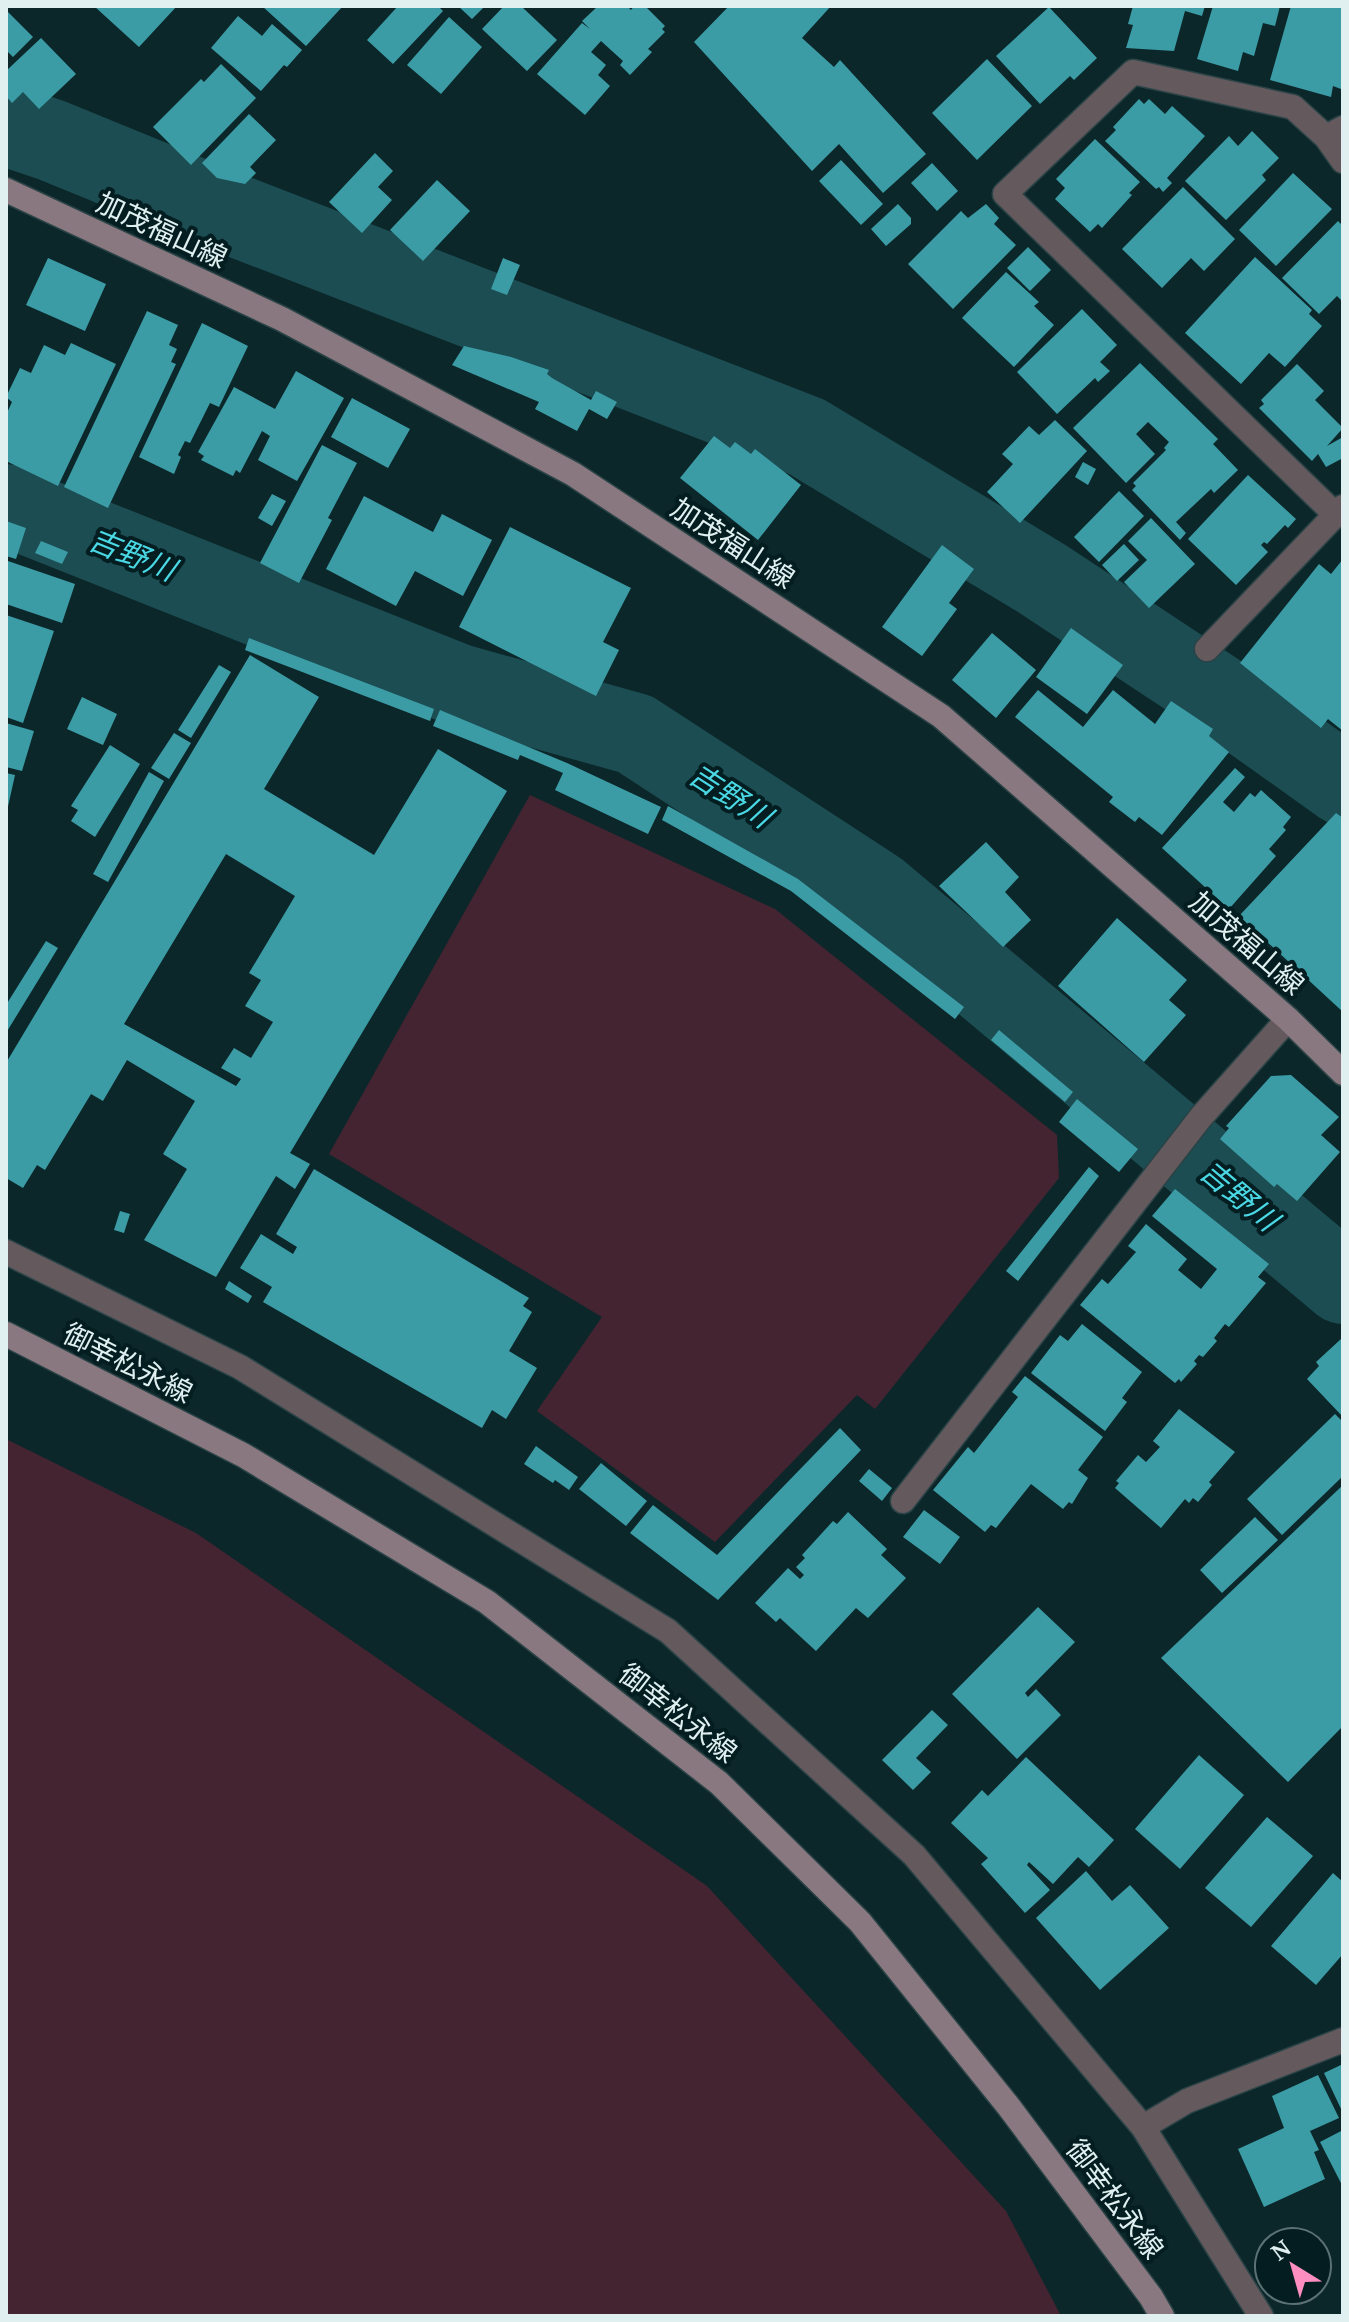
<svg xmlns="http://www.w3.org/2000/svg" width="1349" height="2322" font-family="'Noto Serif','Noto Sans JP',serif">
<style>
.green{fill:#452432}
.lines{fill:none;stroke-linecap:round;stroke-linejoin:round}
.river{stroke:#1b4d52;stroke-width:82}
.building{fill:#3c9ca6;fill-rule:evenodd}
.street-casing{stroke:#2a4346;stroke-width:27}
.secondary-casing{stroke:#2a4346;stroke-width:27}
.street{stroke:#64595d;stroke-width:24}
.secondary{stroke:#89787f;stroke-width:24}
.labels{text-anchor:middle;stroke-width:8;stroke-linejoin:round;paint-order:stroke}
.street-label{font-size:28px;fill:#e0f0f1;stroke:#031d20}
.water-label{font-size:30px;font-style:italic;fill:#4ad8e5;stroke:#031d20}
</style>
<rect width="100%" height="100%" fill="#0c272a"/>
<path class="green" d="M530,795L775,909L1057,1135L1059,1178L875,1409L857,1395L715,1542L537,1411L602,1317L329,1154Z
M6,1439L196,1533L707,1886L1006,2211L1061,2316H6Z"/>
<g class="lines">
<path class="river" d="M6,125L51,140L242,218L807,437L1041,578L1218,695L1343,784
M6,505L459,685L635,734L876,891L1343,1283"/>
</g>
<path class="building" d="M94,6H177L139,47Z
M262,6H343L306,46Z
M398,6H438L443,11L393,64L367,40Z
M458,6H485L472,19Z
M504,6H521L557,40L527,71L482,29Z
M598,6H627L631,10L634,6H645L665,26L662,29L665,32L648,49L652,52L630,75L620,65L623,61L601,41L591,52L606,65L598,75L610,86L585,115L537,74L582,23L590,29L582,21Z
M729,6H831L802,38L834,67L840,60L926,154L883,193L839,144L812,171L694,42Z
M1133,6H1205L1202,16L1185,11L1174,51L1126,48L1133,25L1128,24Z
M1213,6H1280L1275,26L1263,23L1254,56L1243,52L1238,71L1197,59Z
M1291,6H1343V83L1341,89L1333,86L1331,97L1270,80Z
M1049,7L1097,58L1074,80L1070,76L1040,104L996,56Z
M6,10L33,37L13,57L6,50Z
M238,16L262,36L272,24L302,50L287,67L284,65L261,91L211,48Z
M449,17L482,47L441,94L407,65Z
M41,38L76,74L39,109L23,92L12,103L6,96L8,79L6,71Z
M987,59L1032,106L977,160L932,113Z
M221,64L256,98L191,165L153,127L201,79L204,82Z
M1139,99L1144,104L1149,99L1165,114L1172,106L1205,136L1167,178L1172,183L1163,192L1159,187L1156,189L1105,141L1116,130L1113,127Z
M249,114L276,140L250,167L256,173L245,184L217,178L202,163Z
M1252,131L1279,158L1262,175L1266,180L1226,220L1185,181L1229,136L1238,146Z
M1095,139L1140,182L1129,193L1132,195L1102,228L1098,224L1090,232L1055,199L1065,188L1056,179Z
M375,153L393,171L378,187L392,200L362,233L329,202Z
M841,160L883,204L861,225L819,181Z
M932,163L958,191L937,211L911,183Z
M1293,173L1332,209L1276,266L1239,230Z
M437,180L470,211L423,261L390,230Z
M1183,187L1235,239L1204,271L1191,258L1162,288L1122,249Z
M898,204L911,218V224L886,246L871,229Z
M986,204L999,218L994,224L1016,245L953,309L908,264L961,211L968,218Z
M1338,221L1343,226V299L1341,300L1337,296L1319,314L1282,278Z
M1028,247L1051,270L1030,291L1007,268Z
M1255,257L1312,310L1309,314L1322,326L1285,367L1269,353L1241,384L1185,333Z
M48,258L106,284L85,331L26,305Z
M503,258L520,265L507,295L491,289Z
M1006,272L1039,302L1034,306L1054,325L1014,367L962,318Z
M1082,309L1117,345L1100,362L1110,371L1098,382L1095,378L1057,414L1017,372Z
M147,311L178,325L169,345L177,349L171,362L176,364L108,508L64,487Z
M202,323L248,346L219,407L210,403L190,443L185,441L178,455L181,457L174,474L139,457Z
M71,343L116,364L58,486L6,461V415L12,402L6,397L20,368L31,373L44,345L65,355Z
M464,346L511,357L549,370L547,374L552,378L591,400L596,391L617,402L607,419L589,409L577,431L535,409L539,402L452,365Z
M1140,363L1218,439L1213,444L1238,470L1214,493L1211,489L1176,522L1186,533L1180,540L1132,490L1136,486L1133,483L1166,450L1164,448L1169,442L1148,422L1136,434L1155,454L1126,483L1073,428Z
M1297,364L1324,391L1315,400L1343,428L1327,446L1343,437V458L1326,467L1318,454L1312,461L1259,408L1264,404L1261,400Z
M296,371L344,398L297,481L258,460L270,436L262,431L240,473L236,470L233,476L201,460L204,456L198,452L234,387L275,409Z
M352,398L410,429L388,468L331,437Z
M1055,420L1087,451L1020,523L987,492L1013,464L1002,454L1029,426L1039,435Z
M714,436L730,448L735,442L751,454L755,449L801,485L758,540L680,478Z
M322,445L357,463L328,518L332,520L299,583L260,563Z
M1083,462L1096,469L1088,485L1075,477Z
M1248,475L1296,519L1288,528L1285,525L1267,544L1264,542L1261,545L1268,552L1236,585L1188,539Z
M1119,491L1144,516L1099,562L1074,537Z
M272,494L286,501L272,526L258,518Z
M364,496L433,532L442,514L492,540L463,596L415,571L396,606L326,569Z
M1151,518L1195,564L1149,608L1124,582L1147,560L1128,541Z
M6,521L26,528L16,559L6,556Z
M510,527L631,588L603,642L619,650L596,696L459,627Z
M41,541L68,552L62,564L35,553Z
M1124,544L1139,560L1117,581L1102,565Z
M942,545L974,569L949,603L957,609L922,656L882,627Z
M1343,559V731L1328,719L1321,728L1240,663L1319,564L1331,574Z
M8,561L75,584L62,623L6,604V568Z
M6,615L54,631L23,723L6,717Z
M1071,628L1123,665L1087,714L1036,677Z
M992,633L1036,670L996,718L952,680Z
M249,638L434,709L430,721L245,650Z
M250,655L319,697L264,789L374,855L438,749L507,791L290,1153L310,1164L295,1189L276,1176L216,1277L144,1240L187,1169L163,1154L195,1101L127,1060L103,1101L91,1094L45,1170L37,1165L23,1188L6,1178V1063ZM226,854L295,896L249,973L261,980L245,1006L273,1022L251,1058L234,1048L221,1068L241,1079L236,1086L124,1024Z
M219,665L231,672L191,738L178,730Z
M1038,690L1083,727L1113,690L1155,724L1171,701L1213,729L1209,736L1229,752L1162,835L1139,817L1135,822L1109,802L1113,797L1015,717Z
M82,697L117,714L103,745L67,729Z
M440,710L567,763L661,807L648,834L555,790L563,773L520,755L518,760L433,726Z
M6,723L34,731L22,771L6,767Z
M174,733L191,743L169,779L151,768Z
M110,745L140,764L95,837L71,821L78,810L71,806Z
M1235,768L1245,777L1223,802L1234,812L1250,793L1255,797L1261,790L1291,817L1283,827L1286,830L1269,849L1276,856L1229,909L1162,848Z
M149,772L164,781L108,882L93,874Z
M6,773L15,775L7,811H6Z
M668,806L798,879L964,1007L955,1019L791,891L662,820Z
M1336,813L1343,818V1012L1239,916Z
M986,842L1019,877L1005,892L1031,920L1003,947L939,886Z
M1117,918L1187,980L1169,1000L1186,1015L1144,1062L1058,986Z
M46,941L58,948L6,1033V1005Z
M999,1030L1073,1092L1065,1102L991,1040Z
M1291,1075L1339,1117L1321,1135L1340,1152L1297,1201L1277,1184L1274,1187L1220,1139L1229,1128L1226,1126L1271,1076Z
M1077,1099L1138,1149L1119,1172L1059,1122Z
M1089,1167L1099,1176L1018,1281L1006,1271Z
M314,1169L529,1298L523,1306L532,1312L509,1351L537,1368L506,1419L492,1410L482,1428L263,1302L272,1287L240,1268L261,1234L293,1254L297,1247L276,1234Z
M1175,1189L1269,1264L1258,1277L1266,1283L1229,1327L1225,1324L1214,1338L1217,1341L1203,1357L1199,1355L1194,1361L1197,1364L1181,1382L1179,1379L1175,1383L1080,1305L1102,1279L1108,1284L1136,1252L1128,1246L1146,1224L1187,1259L1178,1270L1201,1289L1217,1269L1152,1216Z
M120,1211L130,1214L124,1233L114,1230Z
M229,1281L252,1296L248,1303L225,1289Z
M1082,1324L1142,1372L1122,1398L1127,1402L1105,1431L1031,1373L1060,1335L1068,1341Z
M1341,1339L1343,1341V1417L1307,1379L1319,1366L1316,1362Z
M1025,1376L1103,1437L1078,1470L1088,1478L1072,1504L1069,1502L1063,1509L1031,1484L996,1528L991,1525L985,1532L933,1490L968,1447L974,1453L1018,1397L1012,1392Z
M1179,1409L1235,1452L1209,1482L1212,1485L1198,1502L1193,1498L1189,1503L1185,1499L1161,1528L1115,1488L1119,1483L1116,1481L1138,1455L1146,1462L1160,1447L1153,1441Z
M1335,1414L1343,1422V1476L1282,1535L1247,1499Z
M840,1428L861,1450L718,1600L630,1533L653,1505L717,1555Z
M536,1446L578,1477L569,1490L555,1480L553,1483L524,1464Z
M601,1463L647,1501L626,1526L579,1489Z
M869,1469L892,1488L882,1501L859,1481Z
M1343,1485V1726L1288,1782L1161,1658Z
M924,1510L960,1537L940,1564L903,1537Z
M848,1512L887,1549L881,1555L906,1578L868,1618L856,1608L816,1651L780,1618L776,1622L755,1603L788,1568L800,1579L804,1575L796,1567L805,1558L802,1555L833,1521L837,1524Z
M1255,1517L1278,1540L1222,1593L1200,1570Z
M1038,1607L1075,1642L1025,1693L1028,1697L1036,1689L1061,1715L1017,1759L952,1694Z
M932,1710L948,1725L916,1758L931,1772L913,1790L882,1760Z
M1199,1755L1244,1795L1180,1869L1135,1829Z
M1026,1757L1114,1840L1089,1867L1078,1857L1053,1884L1029,1862L1027,1865L1050,1890L1025,1913L981,1864L988,1858L951,1823L982,1790L988,1796Z
M1267,1817L1313,1856L1251,1927L1205,1888Z
M1086,1871L1112,1901L1130,1885L1169,1928L1100,1990L1036,1918Z
M1333,1873L1343,1882V1954L1316,1985L1271,1946Z
M1343,2064V2113L1324,2073Z
M1318,2075L1339,2118L1310,2131L1319,2150L1314,2152L1325,2179L1264,2207L1238,2149L1284,2128L1272,2096Z
M1343,2130V2187L1320,2142Z"/>
<g class="lines">
<defs>
<path id="street" d="M1343,128L1326,137L1343,161
M1326,137L1293,107L1133,72L1005,194L1336,515
M1207,649L1343,507
M6,1252L240,1367L668,1631L914,1855L1143,2127L1261,2316
M903,1501L1201,1117L1288,1019
M1143,2127L1187,2101L1343,2040"/>
<path id="secondary" d="M6,190L282,319L573,474L941,716L1288,1019L1343,1073
M6,1334L243,1455L487,1602L719,1783L860,1922L1009,2107L1151,2297L1162,2316"/>
</defs>
<use href="#street" class="street-casing"/>
<use href="#secondary" class="secondary-casing"/>
<use href="#street" class="street"/>
<use href="#secondary" class="secondary"/>
</g>
<g class="labels">
<g class="street-label">
<text transform="translate(162 230) rotate(25)" y="10">加茂福山線</text>
<text transform="translate(733 543) rotate(33)" y="10">加茂福山線</text>
<text transform="translate(1247 943) rotate(41)" y="10">加茂福山線</text>
<text transform="translate(128 1363) rotate(27)" y="10">御幸松永線</text>
<text transform="translate(678 1713) rotate(38)" y="10">御幸松永線</text>
<text transform="translate(1115 2199) rotate(53)" y="10">御幸松永線</text>
</g>
<g class="water-label">
<text transform="translate(132 555) rotate(22)" y="10">吉野川</text>
<text transform="translate(730 796) rotate(33)" y="10">吉野川</text>
<text transform="translate(1239 1196) rotate(40)" y="10">吉野川</text>
</g>
</g>
<rect width="1349" height="2322" fill="none" stroke="#e0f0f1" stroke-width="16"/>
<g transform="translate(1293 2266) rotate(323)"><circle r="38" fill="#031d20" stroke="#5b7174" stroke-width="2"/>
<path d="M0-6L14 30L0 20L-14 30Z" fill="#fd8ebf"/>
<text y="-12" font-size="22" font-weight="bold" text-anchor="middle" fill="#e0f0f1">N</text>
</g>
</svg>
